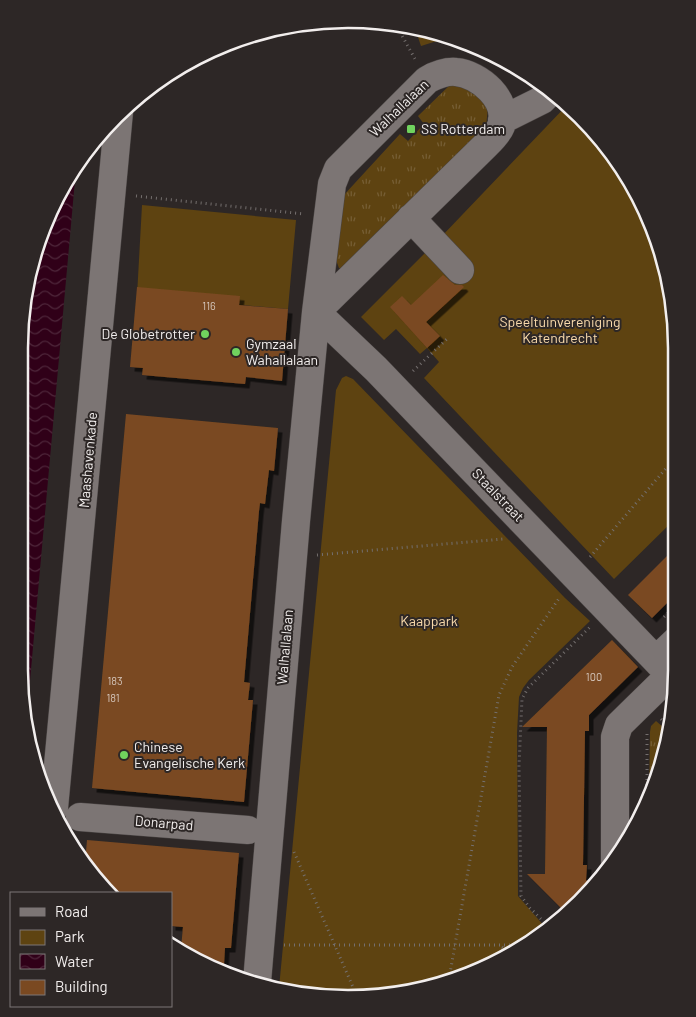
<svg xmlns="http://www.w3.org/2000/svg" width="696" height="1017" font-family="Barlow,sans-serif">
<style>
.grass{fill:url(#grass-tufts)}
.park{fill:#5e4311}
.water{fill:url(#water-waves)}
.building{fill:#7a4921;filter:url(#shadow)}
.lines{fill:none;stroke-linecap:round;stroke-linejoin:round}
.minor-casing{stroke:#4a4544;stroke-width:29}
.path{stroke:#746f6e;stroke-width:3;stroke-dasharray:1 4;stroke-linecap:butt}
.minor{stroke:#7c7574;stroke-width:28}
.poi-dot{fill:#70d35e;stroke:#2d2726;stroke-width:2}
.labels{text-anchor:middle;stroke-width:4;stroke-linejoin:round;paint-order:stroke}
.number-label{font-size:11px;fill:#d4c5ba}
.street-label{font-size:14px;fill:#f2eeed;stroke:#2d2726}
.poi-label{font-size:14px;fill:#f2eeed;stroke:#2d2726;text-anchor:start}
.park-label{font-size:14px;fill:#fadbac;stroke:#2d2726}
.rim{fill:none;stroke:#f2eeed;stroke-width:2.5}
</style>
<defs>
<pattern id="grass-tufts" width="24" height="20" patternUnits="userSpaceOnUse" patternTransform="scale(1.25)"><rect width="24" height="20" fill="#5e4311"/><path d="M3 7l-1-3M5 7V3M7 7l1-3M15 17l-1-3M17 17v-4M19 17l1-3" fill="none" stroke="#765e34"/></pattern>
<pattern id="water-waves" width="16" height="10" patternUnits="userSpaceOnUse" patternTransform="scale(1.25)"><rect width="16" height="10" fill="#300018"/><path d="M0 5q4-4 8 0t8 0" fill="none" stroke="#4e263a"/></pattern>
<filter id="shadow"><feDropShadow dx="4.5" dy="4.5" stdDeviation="0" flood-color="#0009"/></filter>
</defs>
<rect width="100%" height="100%" fill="#2d2726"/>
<path class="grass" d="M414,25L466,41L440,40L421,46Z
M454,81L472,87L488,108L486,126L344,268H339L336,260L343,196L400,134L408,141L424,124L418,116Z
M656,721L671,734L649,800L650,732L651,726Z"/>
<path class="park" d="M568,104L581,115L643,202L671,284L675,519L614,579L424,378L439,362L427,348L420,354L396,329L384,340L361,317L441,237Z
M142,205L296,220L288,309L137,296Z
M346,376L353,379L565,598L590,621L529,680L523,688L519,697L517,733L518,896L545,927L494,964L412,992L305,995L279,988L336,390L342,378Z"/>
<path class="water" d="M76,169L26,725L19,669L25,284L53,202Z"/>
<path class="building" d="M443,275L455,285H462L464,287L426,322L440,336L427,348L390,307L402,296L411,305Z
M137,287L240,296L239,305L288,309L282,381L246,377L245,384L142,375L143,368L130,367Z
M126,414L278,428L274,471L269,470L265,504L260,503L259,511L244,682L250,683L248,700H253L244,802L92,788Z
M675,548L676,594L652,618L628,595Z
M612,640L638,667L589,715V731H585L583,865H587L586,880L593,887L581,902L566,913L527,874H545L547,727H522Z
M87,840L239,853L231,948H225L224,964L205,963L181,948L183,927L171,926V893H111L85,864Z"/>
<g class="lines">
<defs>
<path id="minor" d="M502,120L542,100L551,91
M411,218L460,270
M316,312L376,369L676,681
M656,660L677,640
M54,808L119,112
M80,817L248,830
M615,860V737L619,725L670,675
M257,982L296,521L316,312L332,184L338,169L427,80C435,75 447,71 456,72C479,74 510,100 501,126C498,134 490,141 484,147L316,312"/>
</defs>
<use href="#minor" class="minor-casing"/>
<path class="path" d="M395,23L415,59
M136,196L304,214
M413,371L449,337
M317,555L503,539
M590,557L674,459
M664,617L676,605
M661,719L671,729
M647,805V734
M294,852L356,994
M77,855L78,840
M548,926L530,908L521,896L519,766L522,699L528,688L590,627
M284,945H520
M502,947L510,953
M449,979L499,695L512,667L560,597"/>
<use href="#minor" class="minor"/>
</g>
<g class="poi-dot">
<rect x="406" y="124" width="10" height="10" rx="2.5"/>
<circle cx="205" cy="334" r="5"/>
<circle cx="236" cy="352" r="5"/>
<circle cx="124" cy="755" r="5"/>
</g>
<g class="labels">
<g class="number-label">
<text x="209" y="310">116</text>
<text x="594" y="681">100</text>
<text x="115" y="685">183</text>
<text x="113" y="702">181</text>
</g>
<g class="street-label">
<text transform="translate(399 108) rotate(-44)" y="5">Walhallalaan</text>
<text transform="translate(88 460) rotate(-85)" y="5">Maashavenkade</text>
<text transform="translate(498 495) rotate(46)" y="5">Staalstraat</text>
<text transform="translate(285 647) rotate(-85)" y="5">Walhallalaan</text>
<text transform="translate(164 823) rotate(5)" y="5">Donarpad</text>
</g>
<g class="poi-label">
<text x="421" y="134">SS Rotterdam</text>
<text x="195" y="339" text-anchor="end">De Globetrotter</text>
<text x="246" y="349">Gymzaal<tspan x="246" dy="16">Wahallalaan</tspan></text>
<text x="134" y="752">Chinese<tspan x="134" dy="16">Evangelische Kerk</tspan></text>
</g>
<g class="park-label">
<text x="560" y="327">Speeltuinvereniging<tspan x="560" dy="16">Katendrecht</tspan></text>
<text x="429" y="626">Kaappark</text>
</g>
</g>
<path d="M0 0H696V1017H0ZM348 28H348A320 320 0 0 1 668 348V670A320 320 0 0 1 348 990H348A320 320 0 0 1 28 670V348A320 320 0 0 1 348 28Z" fill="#2d2726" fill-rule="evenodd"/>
<path class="rim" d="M348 28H348A320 320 0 0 1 668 348V670A320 320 0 0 1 348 990H348A320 320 0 0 1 28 670V348A320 320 0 0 1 348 28Z"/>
<rect x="10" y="892" width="162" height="115" fill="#2d2726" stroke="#7c7776"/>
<rect x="20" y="908" width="25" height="8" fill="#7c7574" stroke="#7c7776"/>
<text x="55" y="917" font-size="15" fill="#f2eeed">Road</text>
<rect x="20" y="930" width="25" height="15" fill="#5e4311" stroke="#7c7776"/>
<text x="55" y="942" font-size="15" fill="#f2eeed">Park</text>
<rect x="20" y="954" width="25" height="15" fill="url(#water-waves)" stroke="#7c7776"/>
<text x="55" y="967" font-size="15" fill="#f2eeed">Water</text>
<rect x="20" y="980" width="25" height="15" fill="#7a4921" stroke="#7c7776"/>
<text x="55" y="992" font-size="15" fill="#f2eeed">Building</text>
</svg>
